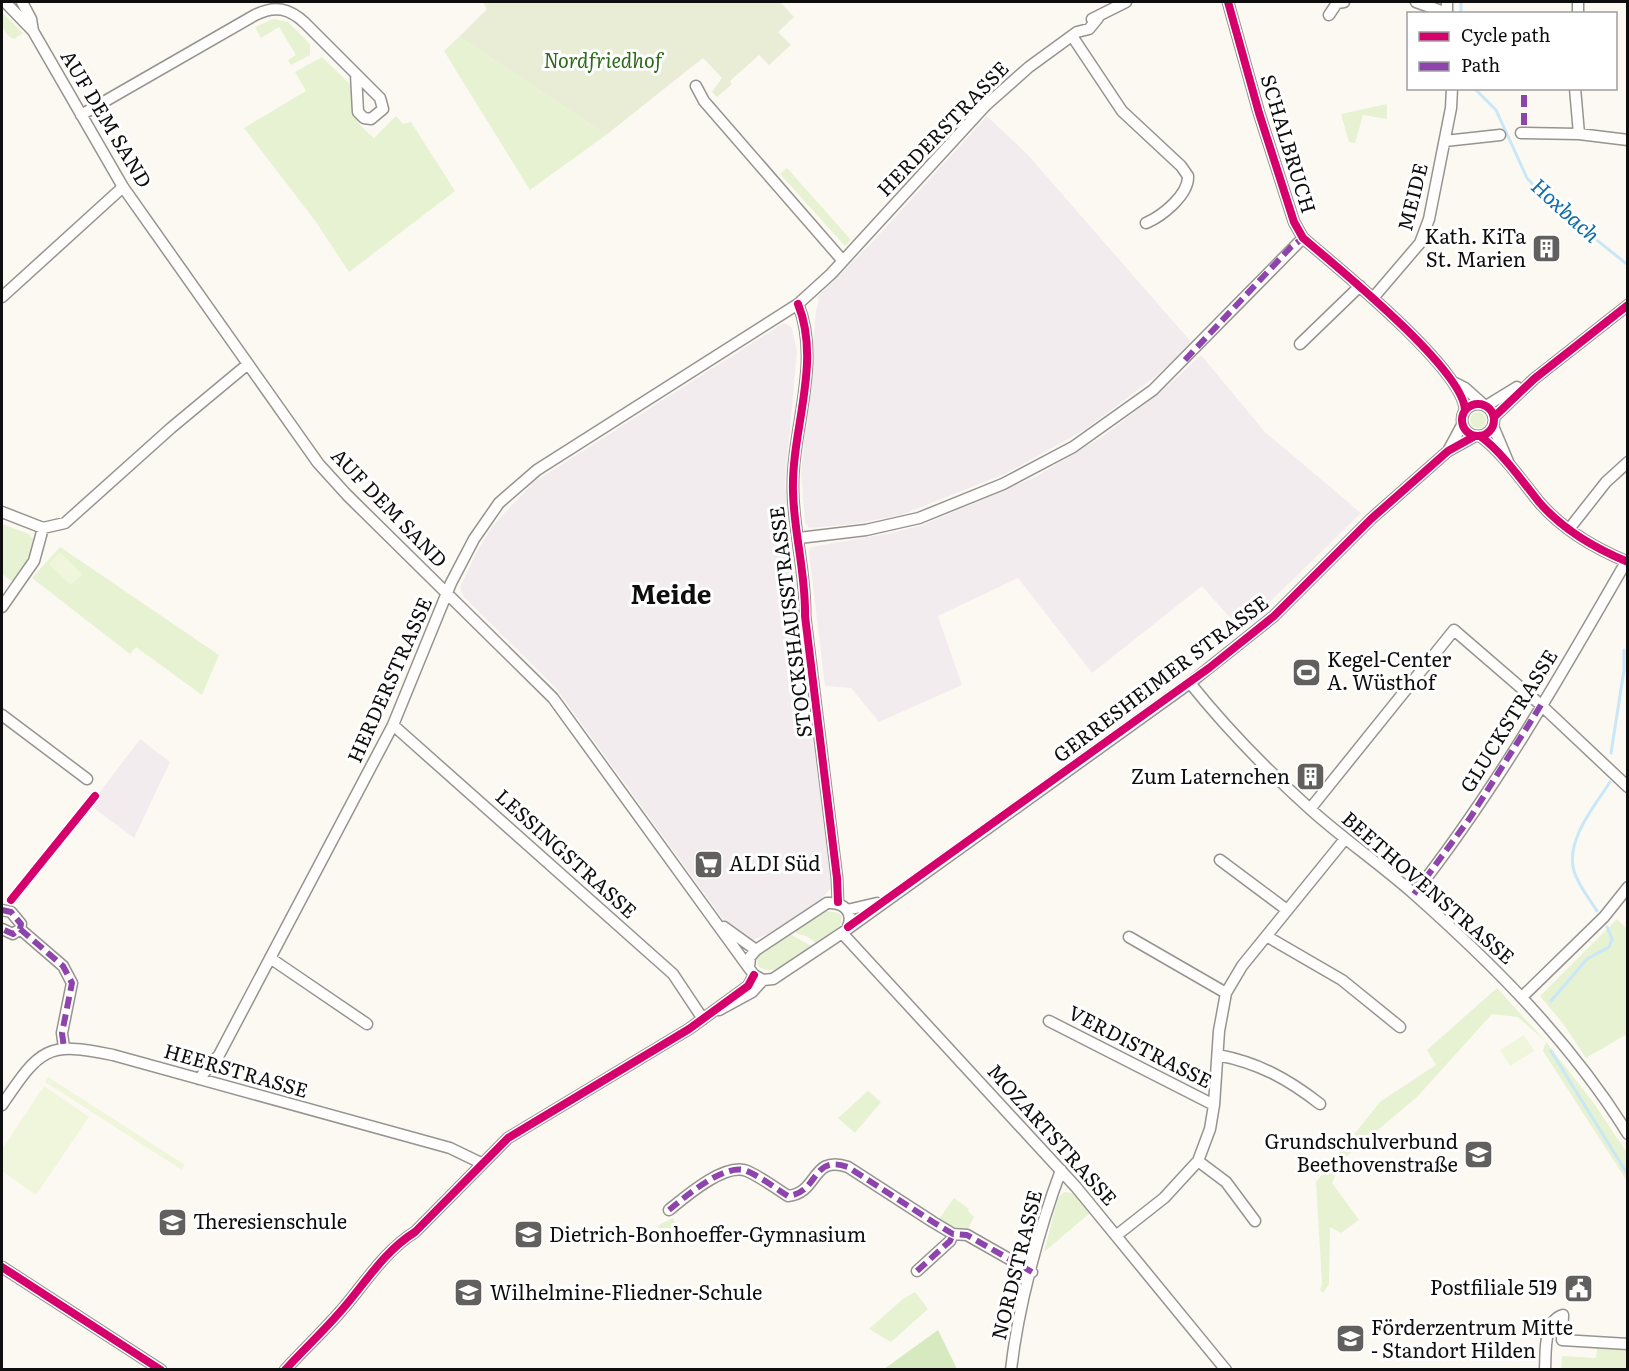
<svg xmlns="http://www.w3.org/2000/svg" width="1629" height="1371" font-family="Literata,serif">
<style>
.industrial{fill:#f3ecef}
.green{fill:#e6f2d1}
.forest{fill:#d7eabf}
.cemetery{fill:#e9edd6}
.pitch{fill:#f0f6db}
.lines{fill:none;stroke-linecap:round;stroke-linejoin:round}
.stream{stroke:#c8e8f8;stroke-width:3}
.minor-casing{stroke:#959491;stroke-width:13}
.minor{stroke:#fffefd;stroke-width:10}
.quiet{stroke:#8e44ad;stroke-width:6;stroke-dasharray:12 6;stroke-linecap:butt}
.cycleway-casing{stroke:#fff;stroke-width:11}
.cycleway{stroke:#d6006c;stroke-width:8}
.labels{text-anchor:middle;stroke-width:6;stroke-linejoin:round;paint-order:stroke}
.park-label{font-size:20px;font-style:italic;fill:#2e6a1a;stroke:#fff}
.street-label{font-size:20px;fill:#0e0e0e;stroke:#fff}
.poi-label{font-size:20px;fill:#0e0e0e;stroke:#fff;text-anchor:start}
.water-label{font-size:21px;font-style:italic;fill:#0f6ca8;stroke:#fff}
.district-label{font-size:26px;font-weight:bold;fill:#0e0e0e;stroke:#fff}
</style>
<rect width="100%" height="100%" fill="#fcf9f2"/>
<path class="industrial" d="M987,116L1028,155L1192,343L1156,376L1086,429L1007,473L901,515L854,524L809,528L805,523L801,473L816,311L819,300L817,297L875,239Z
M782,324H787L792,328L797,351L785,484L832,887L820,900L772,932L753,940L744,936L722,918L555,687L463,596L460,587L477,551L494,524L534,482Z
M1201,355L1265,432L1361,513L1241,630L1202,586L1092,673L1018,578L938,616L962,685L879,722L851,688L825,686L809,553L811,547L891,533L923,525L1037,476L1102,437L1163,390Z
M140,739L170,762L134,838L90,805Z"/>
<path class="green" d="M4,14L23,33L14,39C4,36 1,24 2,15Z
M274,19L288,22L310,44V55L291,65L288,60L296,55L279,27L261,38L255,27Z
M459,37L606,135L530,190L444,51Z
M322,57L352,86C351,114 353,120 374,138L396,116L403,124L411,122L455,191L349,272L316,222L244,128L306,91L295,72Z
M1387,104V119L1363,115L1355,143L1349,142L1341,114Z
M787,168L851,240L845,246L780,174Z
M1470 420a8 8 0 1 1 16 0a8 8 0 1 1-16 0Z
M2,524L29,534L33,539L29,557L12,581L2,574Z
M60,547L219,655L202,695L136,647L130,654L32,578Z
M827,911L839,913L842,917L840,926L816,943L808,937L796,933L795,931Z
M1617,919L1627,929V1034L1586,1058L1565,1026L1540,996Z
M790,934L811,946C797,956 775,979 758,966L757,958L760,955Z
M1497,988L1546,1042L1593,1102L1627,1153V1181L1543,1051L1546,1042L1518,1017L1492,1014L1417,1097L1341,1161L1332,1183L1359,1220L1341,1233L1330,1227L1329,1284L1323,1293L1320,1290L1322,1283L1316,1182L1380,1102L1436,1065L1427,1050Z
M868,1091L881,1102L855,1133L838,1118Z
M1064,1192L1073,1193L1090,1213L1044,1252L1058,1198Z
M954,1198L969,1209L968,1211L974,1217L968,1229L954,1227L939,1219Z
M673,1218L681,1238L675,1244L657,1226Z
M915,1292L928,1309L891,1342L869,1329L903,1299Z
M1597,1347L1627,1348V1369L1561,1370L1562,1356L1596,1358Z"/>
<path class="forest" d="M938,1330L957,1369H884Z"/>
<path class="cemetery" d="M483,2H780L794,17L778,32L791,45L769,65L759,55L730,81L732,84L717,97L712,92L722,78L703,58L606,135L459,37L487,9Z"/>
<path class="pitch" d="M60,552L82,574L71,585L49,564Z
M1524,1035L1534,1051L1510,1066L1500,1050Z
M48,1077L185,1165L182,1170L45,1082Z
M44,1086L89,1117L36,1195L2,1171V1149Z"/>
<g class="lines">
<path class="stream" d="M1461,2V14
M1474,88L1496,110L1527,178L1548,201L1628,265
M1611,753L1624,670V650
M1597,911C1589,898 1578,885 1574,871C1565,840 1595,806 1610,782
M1551,1001L1587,959L1609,947L1612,939L1607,927
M1551,1051L1628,1175"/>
<defs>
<path id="minor" d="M5,2L33,31L123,187L318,463L347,495L553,698L754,975L763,980L773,979L842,933L1190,683L1274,616L1371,519L1448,451L1475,436
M22,2L31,19L33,31
M1228,2L1259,113L1294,222L1303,238C1337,267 1463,369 1465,410
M1416,2L1447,13
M1447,2V14
M1578,14V2
M1329,15L1337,3L1344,2
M1092,19L1126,2
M1072,36L1122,111L1181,166L1188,176C1189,195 1162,216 1146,223
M696,86L704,101L843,261
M1575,88L1579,134
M81,115L255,15C275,5 289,8 305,23L380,98L383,109L371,119L364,118L358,112L356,74
M1521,133L1579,134L1628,140
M1445,141L1500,135
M2,297L123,187
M1373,298L1420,243L1429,219L1451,108L1452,88
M798,304C822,363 791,430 793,492C794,534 806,574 805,616L837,878L838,902
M1300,344L1360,286
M1455,383L1465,388L1484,405
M1462 420a16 16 0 1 1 32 0a16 16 0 1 1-32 0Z
M1486,406L1517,387
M1494,417L1534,379L1628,305
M1493,426L1509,464
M1480,436C1501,451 1523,482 1539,502C1563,530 1594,548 1628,562
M1448,451L1462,425
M2,512L43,528L65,523L171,428L248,364
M1569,529L1606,482L1628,462
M799,538L866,530L919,518L1003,484L1073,447L1153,390L1303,238
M2,607L34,561L43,528
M1190,683C1226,728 1266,769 1309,808C1342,838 1380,864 1414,894C1495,966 1570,1041 1628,1134
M2,715L87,779
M393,725L673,974L703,1019
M1310,809L1454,630L1541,705L1628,787
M1220,860L1287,910
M1414,894C1495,791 1561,675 1626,562
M2,910L11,912L21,924L20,929L13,934L2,929
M847,910L877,903
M724,927L756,950
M20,929L63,966L72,983L62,1033L64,1048
M842,933L1076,1187L1226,1370
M1129,937L1226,993
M1268,937L1342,980L1400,1027
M270,958L367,1024
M749,968L750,957L756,950L827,903C843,902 854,911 848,927
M1522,997L1604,917L1628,887
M719,1010L752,992L763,980
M1049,1021L1214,1105
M1218,1055C1259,1063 1288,1079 1320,1104
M199,1079L219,1055L393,725L451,583L474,539L499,503L537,470L798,304L831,274L985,106L1029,67L1077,32L1089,29L1098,18
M2,1105C39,1051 45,1040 113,1055L450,1148L481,1163
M1198,1161L1226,1182L1255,1221
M669,1210C685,1197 725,1162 747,1171C761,1177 775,1188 788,1196C819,1193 811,1154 848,1167L933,1222L953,1234L967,1235L1032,1272
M1117,1235L1164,1198L1198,1161L1210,1129L1214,1105L1219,1031L1226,993L1242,966L1345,839
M2,1267L161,1370
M917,1271L950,1241L953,1234
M285,1370C305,1348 327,1328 346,1305C367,1280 386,1250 415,1232L508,1138L689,1029L748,986L754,975
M1011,1370C1018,1307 1039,1229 1061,1170
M1545,1370C1546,1352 1543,1321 1563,1315L1562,1340L1628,1344"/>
</defs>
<use href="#minor" class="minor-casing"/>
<use href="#minor" class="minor"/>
<path class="quiet" d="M1524,125V88
M1185,360L1291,247L1303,238
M1414,894L1470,818L1541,705
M2,910L11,912L21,924L20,929L13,934L2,929
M20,929L63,966L72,983L62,1033L64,1048
M669,1210C685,1197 725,1162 747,1171C761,1177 775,1188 788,1196C819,1193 811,1154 848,1167L933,1222L953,1234L967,1235L1032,1272
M917,1271L950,1241L953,1234"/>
<defs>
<path id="cycleway" d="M1228,2L1259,113L1294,222L1303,238C1337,267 1463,369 1465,410
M798,304C822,363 791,430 793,492C794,534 806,574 805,616L837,878L838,902
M1462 420a16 16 0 1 1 32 0a16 16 0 1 1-32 0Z
M1494,417L1534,379L1628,305
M1480,436C1501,451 1523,482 1539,502C1563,530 1594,548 1628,562
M11,900L95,796
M848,927L1209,668L1274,616L1371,519L1448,451L1475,436
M2,1267L161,1370
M285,1370C305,1348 327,1328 346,1305C367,1280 386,1250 415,1232L508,1138L689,1029L748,986L754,975"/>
</defs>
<use href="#cycleway" class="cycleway-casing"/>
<use href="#cycleway" class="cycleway"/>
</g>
<defs>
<symbol id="building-square" viewBox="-11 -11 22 22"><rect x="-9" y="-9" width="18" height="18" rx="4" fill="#61605e" stroke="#fff"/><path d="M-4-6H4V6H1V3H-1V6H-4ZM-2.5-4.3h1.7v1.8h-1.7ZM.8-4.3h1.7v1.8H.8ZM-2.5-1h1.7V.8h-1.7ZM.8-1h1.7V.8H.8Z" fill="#fff"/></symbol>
<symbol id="stadium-square" viewBox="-11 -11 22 22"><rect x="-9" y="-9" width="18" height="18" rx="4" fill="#61605e" stroke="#fff"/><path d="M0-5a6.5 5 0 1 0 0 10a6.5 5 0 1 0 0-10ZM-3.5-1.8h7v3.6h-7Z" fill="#fff"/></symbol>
<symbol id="supermarket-square" viewBox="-11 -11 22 22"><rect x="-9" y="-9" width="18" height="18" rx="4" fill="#61605e" stroke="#fff"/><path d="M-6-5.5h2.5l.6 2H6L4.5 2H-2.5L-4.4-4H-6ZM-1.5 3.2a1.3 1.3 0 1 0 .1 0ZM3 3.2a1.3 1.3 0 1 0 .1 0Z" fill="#fff"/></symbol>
<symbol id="school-square" viewBox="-11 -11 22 22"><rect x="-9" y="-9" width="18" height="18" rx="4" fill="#61605e" stroke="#fff"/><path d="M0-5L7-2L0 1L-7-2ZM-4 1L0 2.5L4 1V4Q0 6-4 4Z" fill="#fff"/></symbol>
<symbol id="civic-square" viewBox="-11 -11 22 22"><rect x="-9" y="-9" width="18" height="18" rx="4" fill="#61605e" stroke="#fff"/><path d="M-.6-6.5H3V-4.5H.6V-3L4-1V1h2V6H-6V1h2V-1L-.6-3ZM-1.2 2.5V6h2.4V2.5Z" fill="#fff"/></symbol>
</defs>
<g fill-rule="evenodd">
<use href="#building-square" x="1530" y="232" width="33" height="33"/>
<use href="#stadium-square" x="1290" y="656" width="33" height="33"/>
<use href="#building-square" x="1294" y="760" width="33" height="33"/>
<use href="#supermarket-square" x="692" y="848" width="33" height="33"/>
<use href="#school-square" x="1462" y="1138" width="33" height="33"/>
<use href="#school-square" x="156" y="1206" width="33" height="33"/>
<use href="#school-square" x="512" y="1218" width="33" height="33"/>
<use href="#civic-square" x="1562" y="1272" width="33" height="33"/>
<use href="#school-square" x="452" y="1276" width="33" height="33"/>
<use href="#school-square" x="1334" y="1322" width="33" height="33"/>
</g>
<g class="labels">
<g class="park-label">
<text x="603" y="68">Nordfriedhof</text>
</g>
<g class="street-label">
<text transform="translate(106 119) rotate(59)" y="7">AUF DEM SAND</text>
<text transform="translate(943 129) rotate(-46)" y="7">HERDERSTRASSE</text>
<text transform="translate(1288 144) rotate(73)" y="7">SCHALBRUCH</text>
<text transform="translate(1413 197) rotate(-76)" y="7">MEIDE</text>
<text transform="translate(389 508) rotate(46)" y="7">AUF DEM SAND</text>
<text transform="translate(791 622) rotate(-97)" y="7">STOCKSHAUSSTRASSE</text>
<text transform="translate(1161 679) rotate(-37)" y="7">GERRESHEIMER STRASSE</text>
<text transform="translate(390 680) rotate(-66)" y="7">HERDERSTRASSE</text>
<text transform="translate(1509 721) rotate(-58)" y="7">GLUCKSTRASSE</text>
<text transform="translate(566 854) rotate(42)" y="7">LESSINGSTRASSE</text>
<text transform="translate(1428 888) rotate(41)" y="7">BEETHOVENSTRASSE</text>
<text transform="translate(1140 1047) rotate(27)" y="7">VERDISTRASSE</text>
<text transform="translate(236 1071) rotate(16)" y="7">HEERSTRASSE</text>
<text transform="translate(1052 1135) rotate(48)" y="7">MOZARTSTRASSE</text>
<text transform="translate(1017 1265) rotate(-76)" y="7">NORDSTRASSE</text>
</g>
<g class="poi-label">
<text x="1526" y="244" text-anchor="end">Kath. KiTa<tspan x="1526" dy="23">St. Marien</tspan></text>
<text x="1327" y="667">Kegel-Center<tspan x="1327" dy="23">A. Wüsthof</tspan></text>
<text x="1290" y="784" text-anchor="end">Zum Laternchen</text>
<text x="729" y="871">ALDI Süd</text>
<text x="1458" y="1149" text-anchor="end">Grundschulverbund<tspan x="1458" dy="23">Beethovenstraße</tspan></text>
<text x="193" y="1229">Theresienschule</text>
<text x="549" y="1242">Dietrich-Bonhoeffer-Gymnasium</text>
<text x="1557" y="1295" text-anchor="end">Postfiliale 519</text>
<text x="490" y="1300">Wilhelmine-Fliedner-Schule</text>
<text x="1371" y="1335">Förderzentrum Mitte<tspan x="1371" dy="23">- Standort Hilden</tspan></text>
</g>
<g class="water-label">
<text transform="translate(1565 211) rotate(42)" y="7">Hoxbach</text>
</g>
<g class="district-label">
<text x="671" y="604">Meide</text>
</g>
</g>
<rect width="1629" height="1371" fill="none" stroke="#0e0e0e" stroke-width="6"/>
<rect x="1407" y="12" width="210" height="78" fill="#ffffff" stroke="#9f9f9f" stroke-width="1.5"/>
<rect x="1419" y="32" width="30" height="9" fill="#d6006c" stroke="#9f9f9f" stroke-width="1.5"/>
<text x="1461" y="42" font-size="18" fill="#0e0e0e">Cycle path</text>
<rect x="1419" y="62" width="30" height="9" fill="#8e44ad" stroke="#9f9f9f" stroke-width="1.5"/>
<text x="1461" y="72" font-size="18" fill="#0e0e0e">Path</text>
</svg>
